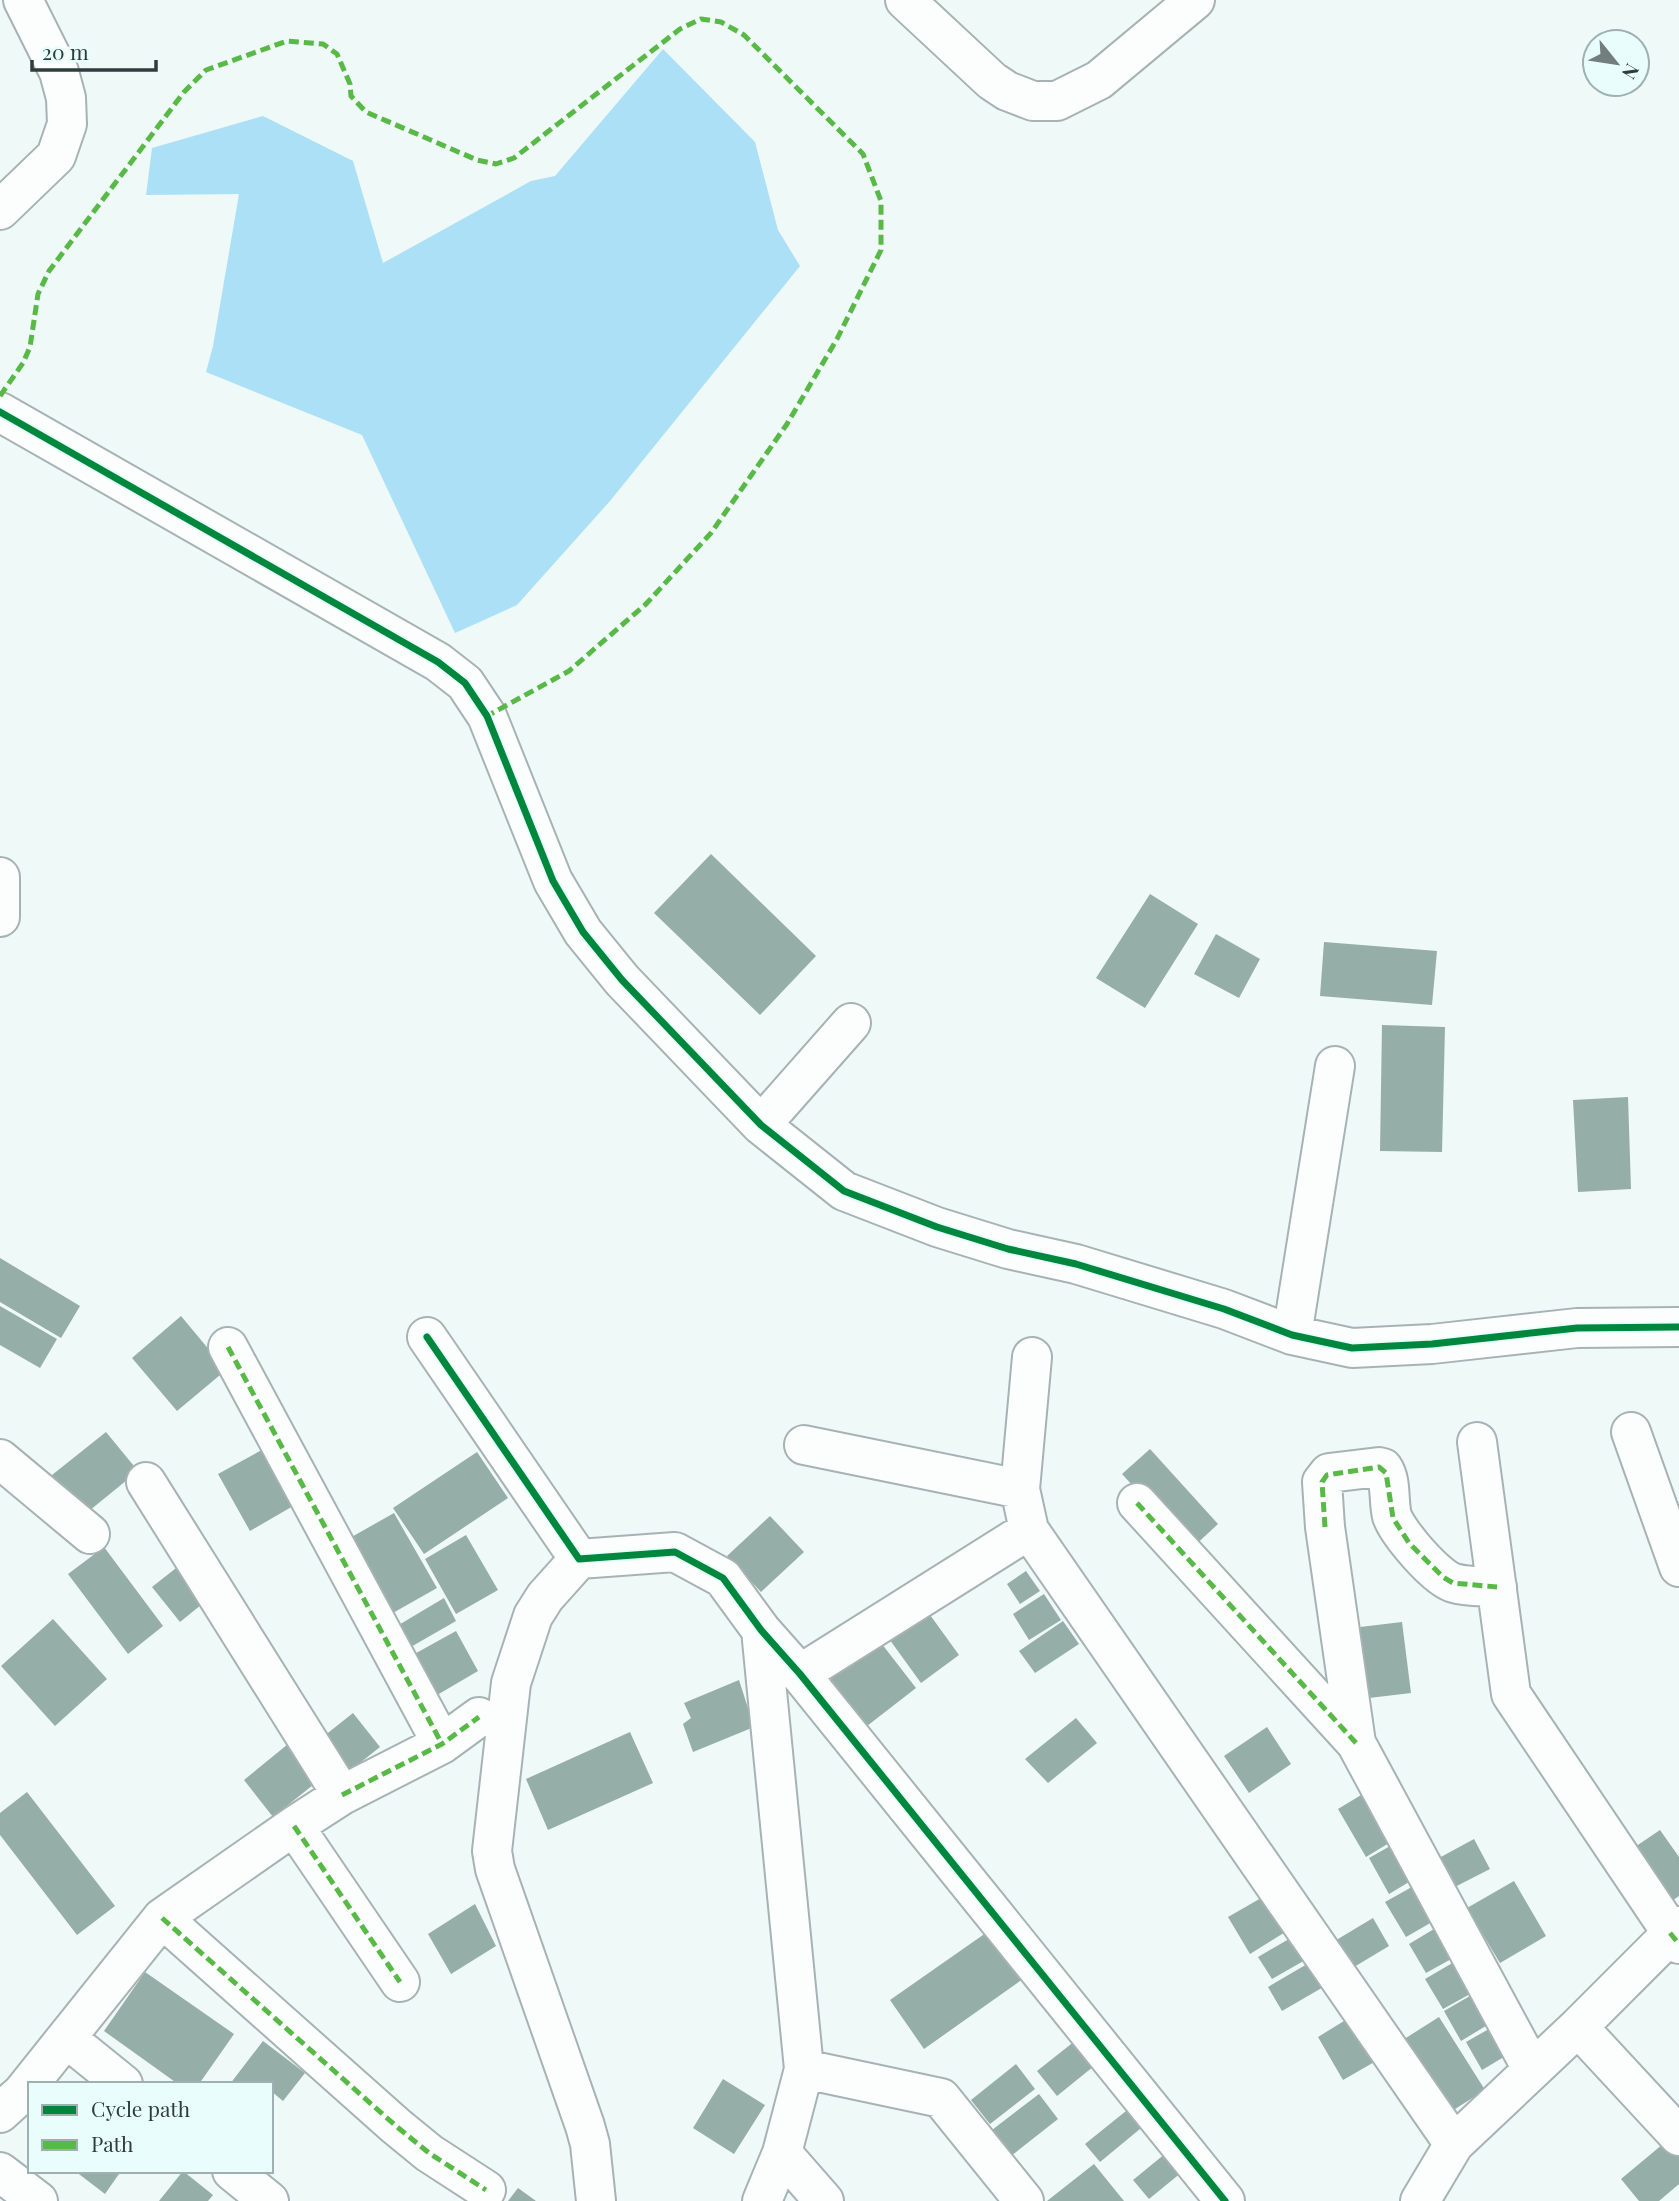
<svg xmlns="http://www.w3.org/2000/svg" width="1679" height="2201" font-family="'Playfair Display',serif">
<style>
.water{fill:#ace0f7}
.building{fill:#95aea7}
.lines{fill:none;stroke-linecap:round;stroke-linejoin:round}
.minor-casing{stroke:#a7b3b2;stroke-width:42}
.minor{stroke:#fcfefe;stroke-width:38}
.quiet{stroke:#58b947;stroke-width:5;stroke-dasharray:10 5;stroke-linecap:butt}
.cycleway-casing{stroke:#e9fefc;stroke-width:11}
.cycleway{stroke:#00873e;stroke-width:7}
</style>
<rect width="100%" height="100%" fill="#eef9f8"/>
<path class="water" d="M663,49L755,142L778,230L800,266L610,501L517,605L455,633L362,435L206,372L213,346L239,194L146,195L152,148L263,116L353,161L383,263L531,181L555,176Z"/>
<path class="building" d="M711,854L816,956L760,1015L654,913Z
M1150,894L1198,924L1145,1008L1096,978Z
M1216,934L1260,959L1239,998L1194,974Z
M1324,942L1437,951L1432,1005L1320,996Z
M1382,1025L1445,1027L1442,1152L1380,1151Z
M1628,1097L1631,1189L1578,1192L1573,1100Z
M0,1258L80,1306L61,1338L0,1302Z
M0,1306L57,1339L40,1368L0,1345Z
M181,1316L226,1370L177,1411L132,1358Z
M106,1432L138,1471L84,1515L52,1475Z
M269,1446L300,1502L250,1531L218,1474Z
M1150,1449L1218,1524L1191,1549L1122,1474Z
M477,1452L508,1498L424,1554L393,1508Z
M394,1513L437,1588L384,1618L341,1543Z
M770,1516L804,1552L761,1592L727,1556Z
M466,1535L498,1590L456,1614L425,1559Z
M104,1547L163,1626L128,1654L68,1574Z
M185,1561L212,1596L180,1622L152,1587Z
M1026,1571L1040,1591L1020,1604L1007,1584Z
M1044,1594L1061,1620L1029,1640L1013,1614Z
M444,1598L456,1621L409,1648L397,1626Z
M925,1608L959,1655L921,1683L887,1636Z
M53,1619L107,1679L55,1726L1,1666Z
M1063,1621L1079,1644L1035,1673L1019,1651Z
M1402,1622L1411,1693L1369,1698L1360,1627Z
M456,1631L478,1671L432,1698L409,1657Z
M878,1639L916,1688L867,1726L829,1677Z
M739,1680L754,1727L693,1752L683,1724L691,1718L684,1703Z
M353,1713L380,1747L341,1778L314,1744Z
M1076,1718L1097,1743L1048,1783L1025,1759Z
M1267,1727L1291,1764L1249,1793L1224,1756Z
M630,1732L653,1783L548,1830L526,1779Z
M293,1740L323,1777L273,1817L244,1780Z
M1371,1789L1399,1837L1366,1857L1338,1809Z
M27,1792L115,1906L77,1935L0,1835V1813Z
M1660,1830L1679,1857V1896L1666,1905L1629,1851Z
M1474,1839L1490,1869L1443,1893L1428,1864Z
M1399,1841L1419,1876L1389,1894L1369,1858Z
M1514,1881L1546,1936L1500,1963L1467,1908Z
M1419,1883L1439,1918L1406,1937L1385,1902Z
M1275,1890L1295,1926L1250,1954L1228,1917Z
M475,1904L496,1946L451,1974L428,1934Z
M1373,1918L1389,1946L1344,1973L1328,1945Z
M1444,1923L1462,1953L1426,1973L1409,1944Z
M993,1928L1027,1976L924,2049L890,2000Z
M1301,1932L1314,1955L1272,1979L1258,1957Z
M1319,1957L1332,1982L1282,2011L1268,1987Z
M1461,1958L1479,1989L1443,2009L1425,1979Z
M145,1972L234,2034L199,2084H178L104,2031Z
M1482,1989L1499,2018L1461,2041L1444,2011Z
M1357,2013L1383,2057L1343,2080L1318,2037Z
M1439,2017L1485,2090L1444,2116L1398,2043Z
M1503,2021L1519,2048L1482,2070L1466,2042Z
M1080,2037L1099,2062L1057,2096L1037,2071Z
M263,2041L305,2073L283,2101L271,2091V2084H230Z
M1016,2064L1035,2089L990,2124L971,2100Z
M723,2079L765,2105L734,2154L693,2128Z
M1039,2094L1058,2119L1011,2156L992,2130Z
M1131,2107L1146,2124L1100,2162L1085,2144Z
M1669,2139L1679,2151V2184L1659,2201H1639L1621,2179Z
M1166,2153L1182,2172L1149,2199L1133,2180Z
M1094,2164L1124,2201H1047Z
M75,2171H121L105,2194Z
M183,2171L213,2195L208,2201H159Z
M518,2188L536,2201H508Z"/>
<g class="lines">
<defs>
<path id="minor" d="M905,0L992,81L1007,91L1033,101H1057L1099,80L1195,0
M0,210L56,156L67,124L66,98L59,72L23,0
M0,412L438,662L465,683L487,716L553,881L583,932L622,980L761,1125L844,1191L937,1227L1008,1249L1076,1264L1224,1309L1292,1335L1352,1348L1432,1344L1577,1328L1679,1327
M0,877V917
M761,1125L851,1023
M1292,1335L1335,1066
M427,1337L579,1559L675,1552L723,1578L761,1630L800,1674L1225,2201
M228,1347L442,1744
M1032,1357L1020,1489L1029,1530L1454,2144
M1631,1432L1679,1567
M1477,1442L1511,1694L1679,1944
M804,1445L1020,1489
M0,1459L90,1534
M146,1482L342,1795
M1137,1503L1356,1743
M579,1559L545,1597L533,1616L511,1683L492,1851L495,1869L585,2126L590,2144L596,2201
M1497,1587C1483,1586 1466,1587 1454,1583C1436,1578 1398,1533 1392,1516C1388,1501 1392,1481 1383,1468L1379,1467L1329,1473L1322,1482L1325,1527L1356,1743L1532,2069
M761,1630L804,2069L782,2153L762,2201
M800,1674L1029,1530
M294,1826L400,1982
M162,1918L396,2126L429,2153L486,2190
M1578,2027L1679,2136
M66,2038L123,2084
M804,2069L941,2098L1024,2201
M0,2113L22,2093L162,1918L294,1826L342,1795L442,1744L479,1717
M782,2153L824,2201
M232,2171L269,2201
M0,2172L38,2201
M1420,2201L1454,2144L1578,2027L1679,1926"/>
</defs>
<use href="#minor" class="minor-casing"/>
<use href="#minor" class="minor"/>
<path class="quiet" d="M0,396L23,363L30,347L38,294L49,271L184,92L206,70L287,41L323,44L337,54L350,84L351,96L366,112L477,160L496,164L514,158L680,29L701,19L721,22L744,35L863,154L881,201V250L837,339L787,424L711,533L646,604L569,671L487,716
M228,1347L442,1744
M1137,1503L1356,1743
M1325,1527L1322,1482L1327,1475L1379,1467L1386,1473L1393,1518L1409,1543L1443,1577L1453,1583L1497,1587
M342,1795L442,1744L479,1717
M294,1826L400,1982
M162,1918L396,2126L429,2153L486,2190
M1670,1933L1679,1944"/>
<defs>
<path id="cycleway" d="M0,412L438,662L465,683L487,716L553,881L583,932L622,980L761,1125L844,1191L937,1227L1008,1249L1076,1264L1224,1309L1292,1335L1352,1348L1432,1344L1577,1328L1679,1327
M427,1337L579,1559L675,1552L723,1578L761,1630L800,1674L1225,2201"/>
</defs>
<use href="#cycleway" class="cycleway-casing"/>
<use href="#cycleway" class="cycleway"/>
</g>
<rect x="28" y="2082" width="245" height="91" fill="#e9fefc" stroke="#9eb0af" stroke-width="2"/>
<rect x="42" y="2105" width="35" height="10" fill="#00873e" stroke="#9eb0af" stroke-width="2"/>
<text x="91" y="2117" font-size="21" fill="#2e3c3b">Cycle path</text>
<rect x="42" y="2140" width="35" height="10" fill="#58b947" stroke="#9eb0af" stroke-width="2"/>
<text x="91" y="2152" font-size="21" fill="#2e3c3b">Path</text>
<g transform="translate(1616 63) rotate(120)"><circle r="33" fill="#e9fefc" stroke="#9eb0af" stroke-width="2"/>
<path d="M0-5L12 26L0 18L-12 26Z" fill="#717e7d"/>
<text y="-10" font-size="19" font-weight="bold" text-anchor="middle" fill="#2e3c3b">N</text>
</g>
<path d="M32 60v10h124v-10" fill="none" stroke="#2e3c3b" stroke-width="3.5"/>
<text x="42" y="60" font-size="21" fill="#2e3c3b" stroke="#e9fefc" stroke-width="5" paint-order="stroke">20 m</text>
</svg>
